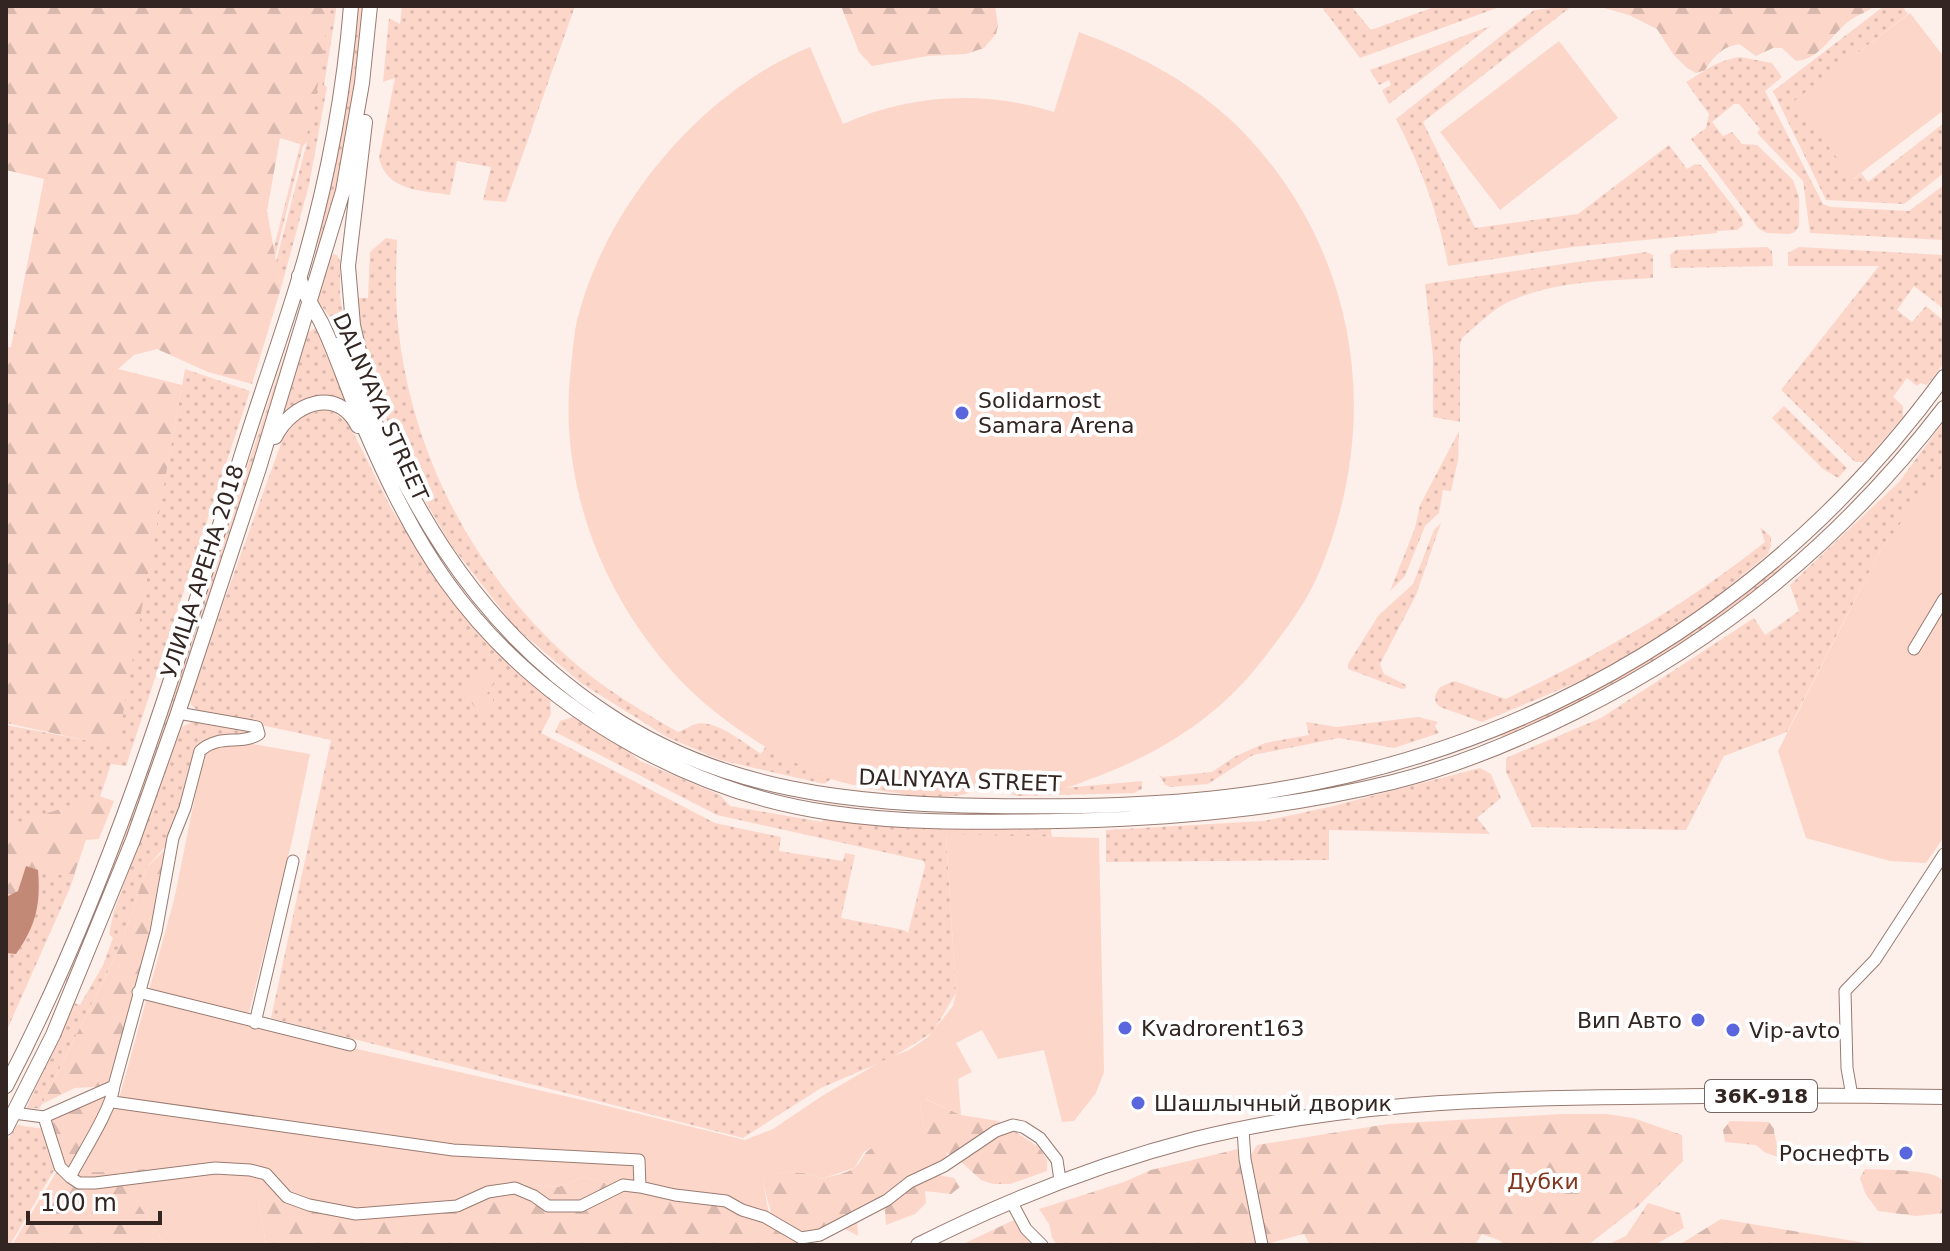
<svg xmlns="http://www.w3.org/2000/svg" width="1950" height="1251" font-family="'DejaVu Sans',sans-serif">
<style>
.grass{fill:url(#grass-dots)}
.forest{fill:url(#forest-firs)}
.garden{fill:#fdd6ca}
.water{fill:#c38977}
.lines{fill:none;stroke-linecap:round;stroke-linejoin:round}
.minor-casing{stroke:#997b71;stroke-width:13}
.major-casing{stroke:#997b71;stroke-width:16}
.minor{stroke:#fff;stroke-width:11}
.major{stroke:#fff;stroke-width:14}
.poi-dot{fill:#5966dd;stroke:#fff;stroke-width:3}
.labels{text-anchor:middle;stroke-width:8;stroke-linejoin:round;paint-order:stroke}
.shield{fill:#fff;stroke:#706764;stroke-width:2}
.shield-label{font-size:20px;font-weight:bold;fill:#332622}
.poi-label{font-size:22px;fill:#332622;stroke:#fff;text-anchor:start}
.street-label{font-size:22px;fill:#332622;stroke:#fff}
.park-label{font-size:22px;fill:#803920;stroke:#fff}
</style>
<defs>
<pattern id="grass-dots" width="8" height="8" patternUnits="userSpaceOnUse" patternTransform="scale(2)"><rect width="8" height="8" fill="#fdd6ca"/><path d="M2 2h.1M6 6h.1" fill="none" stroke="#d9b8ad" stroke-width="1.8" stroke-linecap="round"/></pattern>
<pattern id="forest-firs" width="22" height="20" patternUnits="userSpaceOnUse" patternTransform="scale(2)"><rect width="22" height="20" fill="#fdd6ca"/><path d="M5 1l3.5 6h-7zM16 11l3.5 6h-7z" fill="#d9b8ad"/></pattern>
</defs>
<rect width="100%" height="100%" fill="#fdefea"/>
<path class="grass" d="M329,6H336V11L324,85L327,87L309,185L281,288L276,262L307,142L303,146L275,257L274,247L316,83Z
M358,6H364L356,90L342,175L311,275L341,137L353,59Z
M402,6H575L506,202L483,200L491,167L457,161L450,195C422,190 387,192 379,158L395,78L383,82L389,18L400,24Z
M1321,6H1351L1371,30L1437,6H1502L1360,58Z
M1572,6L1423,122L1475,228L1578,214L1669,145L1687,169L1695,164L1701,165L1742,218L1743,225L1737,230L1717,231V233L1572,247L1448,266C1439,214 1420,165 1396,119L1534,10Z
M1884,6H1907L1904,9L1908,14L1795,101L1854,179L1861,173L1868,182L1944,123V173L1904,204L1826,200L1773,91Z
M1491,26L1389,104L1382,90L1391,85L1389,80L1379,85L1370,70Z
M1740,57L1772,63L1782,77L1765,91L1823,204L1831,207L1909,211L1944,185V240L1810,233L1803,181L1757,133L1760,129L1739,104H1734L1712,122L1723,136L1732,132L1742,144L1757,145L1793,180L1799,197V226L1795,232L1789,234L1767,233L1759,229L1691,139L1706,128L1709,114L1686,82C1707,70 1715,61 1740,57Z
M386,238L397,240C396,268 395,296 398,325C411,456 477,579 577,665C608,691 643,712 678,732C684,730 690,726 696,724C715,719 746,744 761,754L766,746L784,755L899,788H974L972,791C949,806 858,788 831,779L824,784L720,760L667,737L581,683L515,627L451,545L413,480L391,431L373,383L364,347L357,298H368L370,252Z
M1767,247L1772,251L1773,266L1671,268L1670,255L1676,250Z
M1799,247L1944,255V309L1914,286L1897,310L1912,322L1926,306L1944,321V363L1927,385L1920,383L1917,386L1907,378L1893,397L1903,406V417L1864,462H1855L1781,390L1879,266H1788V253Z
M1646,252L1653,255V278C1604,281 1551,281 1506,303C1490,312 1476,326 1462,338L1460,344V422L1433,417V357L1425,284Z
M333,254L337,255L340,261V296L349,351L346,352L332,320L318,301L330,258Z
M295,323L300,326L147,789L68,984L64,979L143,781Z
M317,327L349,399L344,405L285,412L283,409L307,333Z
M185,369L250,391L126,766L111,764L70,888L6,1032V725L116,746Z
M1784,406L1847,468L1838,478L1823,469L1772,418Z
M323,410L333,412L348,422L392,510L448,593L550,697L551,714L541,733L715,823L781,837L779,851L843,861L845,853L855,855L841,918L904,930L908,933L925,866L924,861L717,815L555,732L560,721L574,717L624,747L640,761L720,795L730,806L822,822L824,816L1050,825L1052,837L946,835L956,993L933,1032L893,1057L821,1088L743,1138L271,1018L331,740L200,712L191,705L190,695L283,438L301,416Z
M1944,421V465L1879,553L1787,732L1724,756L1686,830L1532,827L1506,772V758L1601,718L1754,618L1765,635L1799,611L1790,585L1899,482Z
M1459,431L1458,460L1451,491L1443,490L1439,513L1425,526L1405,576L1390,591L1415,528L1420,505Z
M1441,523L1416,595L1380,664L1384,674L1406,685V688L1402,689L1348,669V664L1378,616L1413,584L1434,530Z
M1760,527L1771,537V546L1768,554L1685,623L1585,679L1482,722L1440,707C1432,701 1435,694 1440,687L1454,681L1506,699C1598,655 1685,606 1765,542Z
M1791,558L1794,563C1704,633 1609,698 1502,738L1500,733C1607,692 1702,629 1791,558Z
M1418,717L1438,722L1435,726L1439,733L1394,748L1339,738L1253,755L1208,784L1170,787L1165,785L1159,775L1163,777L1212,772L1234,757L1265,743L1309,735L1306,722L1337,727Z
M192,722L220,727L238,723L254,731L200,751L173,838L147,867L120,947L40,1108L26,1109L74,1003L80,1005L103,965L113,938L109,934L114,911L176,742L182,727Z
M1480,768L1491,774L1501,798L1477,818L1490,834L1329,830V860L1106,862V830L1264,821L1329,807Z
M1142,781V789L1134,793L1017,796L1011,794L1005,788H1064Z
M17,1125L44,1129L56,1167L10,1245H6V1143Z"/>
<path class="forest" d="M6,6H330L313,116L303,145L280,138L267,211L281,288L252,384L208,372L157,349L134,355L118,369L182,385L117,747L6,723V347H11L44,179L6,170Z
M841,6H998L995,7L998,25L996,34L984,48L966,54L928,56L872,66L859,52Z
M1597,6H1875C1867,12 1860,14 1852,19C1832,32 1822,59 1796,61L1782,48H1773L1756,56L1739,44C1722,47 1714,56 1705,70L1696,73L1687,68L1673,54L1657,29L1629,15Z
M486,672L496,673V682L488,690L493,699V710L483,714C472,706 464,696 465,682Z
M99,796L114,801L99,839L85,840L73,878L26,867L20,897L6,900V827Z
M172,843L114,1086L73,1173L145,1169L140,1206L165,1245H12L56,1173H64L44,1117L111,1086L75,1088L42,1104L120,947L147,867Z
M925,1099L961,1115L998,1121L1039,1147L1047,1160V1171L1010,1184H993L981,1180L959,1160L947,1153L927,1148L920,1104Z
M1562,1114H1606L1633,1118L1682,1135L1683,1161L1638,1206L1588,1245H1502L1501,1241L1482,1234L1475,1245H1310L1304,1234L1263,1245H1057L1052,1238L1049,1224L1039,1209L1124,1182L1151,1170L1238,1149L1253,1196L1258,1191L1247,1161L1257,1145L1388,1124Z
M1730,1121L1769,1122L1774,1129C1774,1138 1780,1149 1778,1157L1764,1152L1756,1145L1725,1142L1723,1130Z
M879,1147L888,1151L903,1168L954,1178L960,1187L951,1194L925,1191L926,1203L915,1214L886,1225L885,1211L876,1202L866,1204L857,1214L858,1236L836,1224L815,1236L794,1232L773,1220L763,1183L767,1175C786,1173 804,1169 821,1179C830,1176 847,1174 854,1168C865,1160 862,1148 879,1147Z
M1865,1169C1880,1170 1934,1169 1942,1180C1947,1187 1944,1204 1944,1213L1916,1216L1878,1211L1865,1193L1860,1178Z
M269,1176L285,1177L292,1196L314,1200L459,1202L477,1190L505,1183L558,1187L584,1177L616,1186L731,1206L790,1234L802,1245H266L259,1203Z
M1648,1203L1680,1213L1684,1228L1655,1245H1607L1626,1236Z
M1721,1219L1878,1245H1679Z
M1014,1220L1032,1245H961Z"/>
<path class="garden" d="M1910,13L1944,57V110L1853,179L1794,101Z
M1079,32C1141,55 1201,87 1246,135C1360,256 1383,425 1318,575C1305,605 1284,632 1264,658C1221,715 1163,752 1096,777C1086,780 1075,786 1065,788C1052,791 1035,788 1021,788C996,788 970,788 944,788C916,787 884,791 857,785C799,773 728,728 687,687C604,603 557,485 571,367C573,349 574,330 579,313C609,202 704,90 810,47L843,124C910,94 984,90 1054,112Z
M1559,41L1618,118L1500,210L1440,132Z
M1944,464V837L1926,863L1890,861L1806,838L1778,751L1879,553Z
M241,742L310,754L292,841L246,1024L587,1101L745,1140L773,1129L822,1096L880,1062L909,1050L928,1037L953,1006L956,993L946,834L1099,838L1104,1072L1096,1093L1074,1121L1062,1122L1044,1050L998,1059L982,1030L956,1043L972,1072L958,1079L961,1115L926,1099L920,1104L927,1147L947,1153L944,1162L907,1177L888,1151L871,1148L864,1152L854,1168L821,1179C804,1169 786,1173 767,1176L763,1183L769,1214L616,1186L584,1177L558,1187L505,1183L477,1190L459,1202L352,1209L292,1196L285,1177L270,1176L259,1203L266,1245H165L140,1206L136,1193L145,1169L80,1173L120,1095L174,900L202,762L210,744Z"/>
<path class="water" d="M26,866L38,870C41,904 36,926 16,954L6,953V897L18,891Z"/>
<g class="lines">
<defs>
<path id="minor" d="M1914,649L1944,599
M178,713L252,726L257,727L259,734C240,746 220,733 200,751L185,808L173,838L156,932L114,1086C112,1108 82,1154 70,1177L79,1183H95L215,1168L250,1170L266,1174L287,1197L309,1205L356,1214L457,1206L488,1192L515,1188L534,1196L548,1206H581L623,1185L640,1187
M138,992L350,1045
M255,1023L293,861
M1852,1096L1847,1068L1845,991L1875,960L1944,854
M113,1102L453,1150L639,1160L640,1187L675,1195L726,1201L742,1210L765,1217L801,1238L820,1235L887,1200L910,1182L944,1166L996,1131L1013,1125L1023,1127L1040,1138L1057,1160L1060,1180
M14,1113L44,1117L114,1086
M44,1117L60,1167L70,1177
M1243,1130L1245,1159L1262,1245
M1011,1201L1026,1229L1042,1245"/>
<path id="major" d="M365,122L348,266L353,325L368,390
M299,276C303,293 313,307 321,322C335,350 344,380 356,408C381,468 408,527 446,581C534,704 682,792 832,813C907,824 982,822 1057,821C1172,819 1282,809 1393,782C1457,766 1517,741 1575,712C1724,638 1843,539 1944,408
M340,344C405,495 465,619 606,713C723,792 854,804 992,806C1079,807 1170,806 1256,793C1536,752 1778,605 1944,377
M275,437C291,404 337,385 358,426
M6,1086C110,887 175,671 241,457C261,392 285,328 304,262C328,178 344,93 351,6
M6,1128L53,1035L133,840L178,713L259,468L343,191L362,83L370,6
M918,1245C1007,1200 1098,1164 1195,1139C1336,1104 1484,1098 1629,1097C1734,1095 1839,1095 1944,1097"/>
</defs>
<use href="#minor" class="minor-casing"/>
<use href="#major" class="major-casing"/>
<use href="#minor" class="minor"/>
<use href="#major" class="major"/>
</g>
<g class="poi-dot">
<circle cx="962" cy="413" r="8"/>
<circle cx="1698" cy="1020" r="8"/>
<circle cx="1125" cy="1028" r="8"/>
<circle cx="1733" cy="1030" r="8"/>
<circle cx="1138" cy="1103" r="8"/>
<circle cx="1906" cy="1153" r="8"/>
</g>
<g class="labels">
<rect class="shield" x="1705" y="1080" width="112" height="32" rx="6"/>
<g class="shield-label">
<text x="1761" y="1103">36К-918</text>
</g>
<g class="poi-label">
<text x="978" y="408">Solidarnost<tspan x="978" dy="25">Samara Arena</tspan></text>
<text x="1682" y="1028" text-anchor="end">Вип Авто</text>
<text x="1141" y="1036">Kvadrorent163</text>
<text x="1749" y="1038">Vip-avto</text>
<text x="1154" y="1111">Шашлычный дворик</text>
<text x="1890" y="1161" text-anchor="end">Роснефть</text>
</g>
<g class="street-label">
<text transform="translate(381 407) rotate(66)" y="8">DALNYAYA STREET</text>
<text transform="translate(202 571) rotate(-72)" y="8">УЛИЦА АРЕНА 2018</text>
<text transform="translate(960 780) rotate(2)" y="8">DALNYAYA STREET</text>
</g>
<g class="park-label">
<text x="1543" y="1189">Дубки</text>
</g>
</g>
<rect width="1950" height="1251" fill="none" stroke="#332622" stroke-width="16"/>
<path d="M28 1211v12h132v-12" fill="none" stroke="#332622" stroke-width="4"/>
<text x="40" y="1211" font-size="24" fill="#332622" stroke="#ffffff" stroke-width="6" paint-order="stroke">100 m</text>
</svg>
